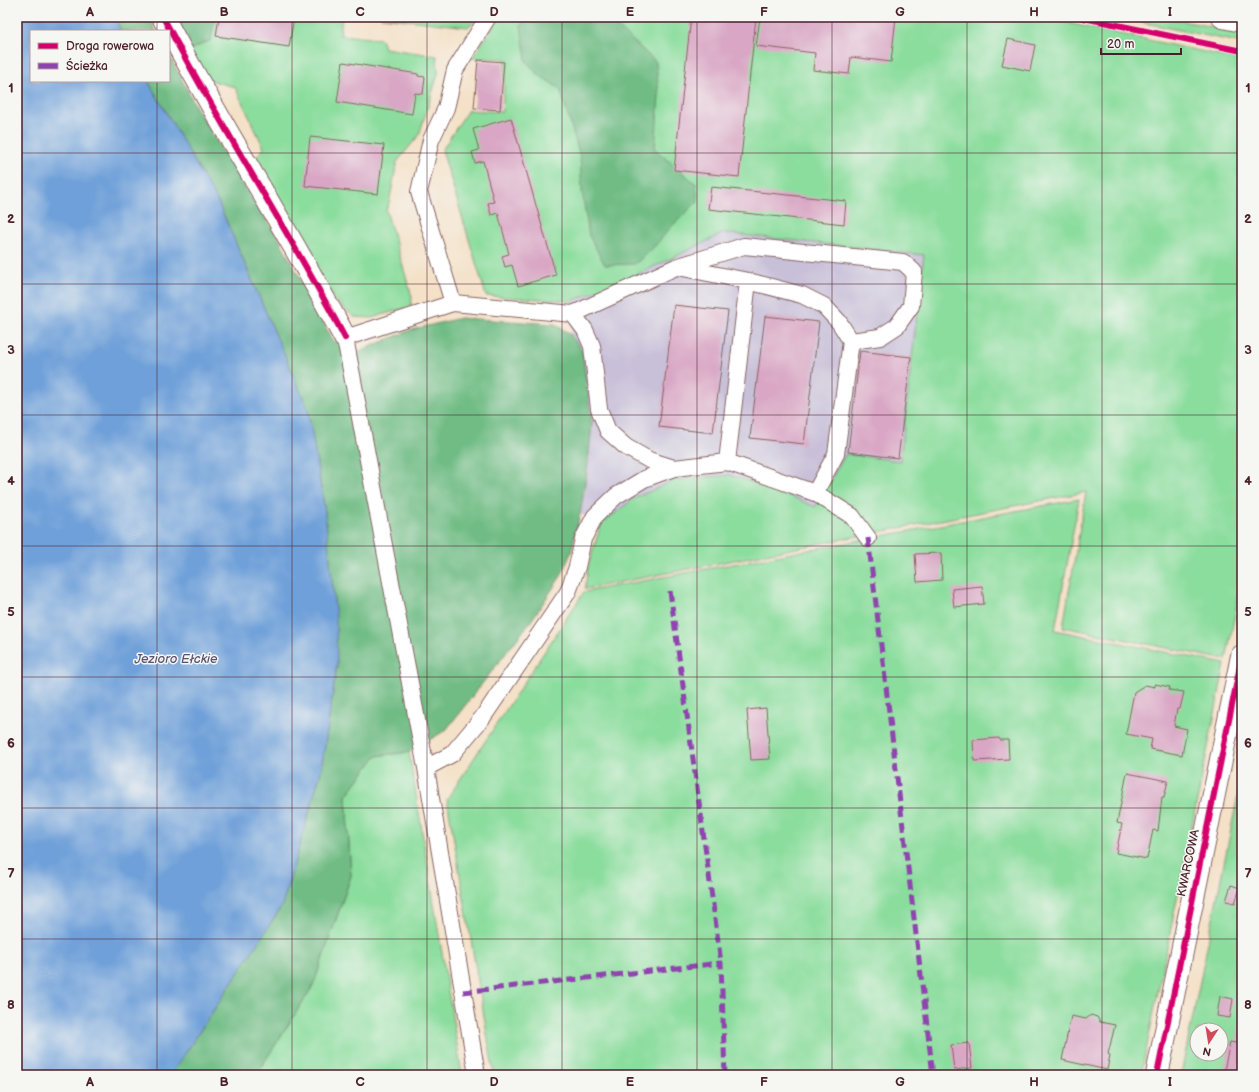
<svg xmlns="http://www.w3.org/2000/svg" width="1259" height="1092" font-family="'Balsamiq Sans',sans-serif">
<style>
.industrial{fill:#c8bfd8}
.green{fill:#8bdd9d;stroke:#6a7e64;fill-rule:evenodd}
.forest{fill:#70bc84;stroke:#5d6e58}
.water{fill:#6fa0d9;stroke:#5c6082}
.building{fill:#d9a7c5}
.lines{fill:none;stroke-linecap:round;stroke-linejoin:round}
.service-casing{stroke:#866362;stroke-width:18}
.minor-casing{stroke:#866362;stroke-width:24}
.tertiary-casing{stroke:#866362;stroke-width:24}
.service{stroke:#fff;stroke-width:16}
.minor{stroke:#fff;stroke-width:22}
.tertiary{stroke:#fff;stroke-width:22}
.quiet{stroke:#8e44ad;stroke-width:5;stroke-dasharray:10 5;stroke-linecap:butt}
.cycleway-casing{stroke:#f6f6f2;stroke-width:8}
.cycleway{stroke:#d6006c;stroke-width:6}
.grid{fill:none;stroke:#4a1f2b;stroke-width:1;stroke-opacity:0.55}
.labels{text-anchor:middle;stroke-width:3;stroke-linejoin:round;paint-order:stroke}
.street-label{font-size:12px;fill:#4a1f2b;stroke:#f6f6f2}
.water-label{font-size:13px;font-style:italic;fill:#595371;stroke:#f6f6f2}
.neatline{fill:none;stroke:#4a1f2b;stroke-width:1.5}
.grid-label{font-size:13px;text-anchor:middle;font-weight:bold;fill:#4a1f2b}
</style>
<rect width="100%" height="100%" fill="#f6f6f2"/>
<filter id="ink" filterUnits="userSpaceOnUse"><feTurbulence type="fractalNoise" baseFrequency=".025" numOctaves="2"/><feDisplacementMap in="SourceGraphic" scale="8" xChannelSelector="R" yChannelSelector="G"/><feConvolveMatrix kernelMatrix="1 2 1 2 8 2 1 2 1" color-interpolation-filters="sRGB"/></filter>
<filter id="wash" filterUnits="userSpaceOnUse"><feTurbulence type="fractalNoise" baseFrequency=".012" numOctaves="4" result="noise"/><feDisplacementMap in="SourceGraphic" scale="16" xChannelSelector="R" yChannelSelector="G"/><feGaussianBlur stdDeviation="0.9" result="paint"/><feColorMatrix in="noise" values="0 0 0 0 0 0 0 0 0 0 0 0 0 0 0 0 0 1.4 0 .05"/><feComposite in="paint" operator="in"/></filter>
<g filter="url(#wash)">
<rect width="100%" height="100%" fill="#f4e1c8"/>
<path class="industrial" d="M724,233L924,255L900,461L846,454L815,507L635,498L601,524L580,514L587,471L592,424L571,335L572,301L628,279Z"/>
<path class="green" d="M215,17H342L340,35L381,39L384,48L437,56L438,74L419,135L397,162L389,203L386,210L412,297L411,306L372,318L354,317L336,301L252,162L264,148L235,87L209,80L190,50L211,40Z
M381,17H479L468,27Z
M496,17H1040L1242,60V578L1226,660L1063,627L1086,492L585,589L588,567L601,524L635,498L675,480L730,475L778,491L815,507L846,454L900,461L924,255L724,233L628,279L572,301L486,296L442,150L468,110L502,112L506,59L472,58L491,30Z
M1163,17L1242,33V43L1121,18Z
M1079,499L1055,630L1225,664L1141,1075H494L447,799L584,592Z
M409,752L462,1075H256L313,986L351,876L346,796L376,756Z
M1242,775V1075H1181ZM1197,1030H1221V1054H1197Z"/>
<path class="forest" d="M114,17H149L156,31H121Z
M174,17H215L211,40L190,50Z
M524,17H601L618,27L656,62L659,96L655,149L696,184L698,201L672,226L653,248L635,264L605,265L589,236L582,191L580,156L560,89L539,75L526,61L521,26Z
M169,55L197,109L252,199L277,235L333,341L359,351L411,330L460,318L555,324L571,335L582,350L592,424L587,471L580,514L571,553L561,576L531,621L446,730L409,752L376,756L346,796L351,876L313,986L256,1075H171L282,906L321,771L337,665L325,512L308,409L218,202L148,81H169Z"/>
<path class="water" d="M17,17H114L121,31H31V81H148L218,202L308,409L325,512L336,618L337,665L321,771L282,906L171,1075H17Z"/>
<g id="blocks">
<path class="building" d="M219,17H294L289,47L216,36Z
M691,17H756L739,177L674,170Z
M760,17H896L891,62L851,57L849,74L813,70L815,53L756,46Z
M1008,39L1035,45L1030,71L1002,65Z
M478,60L504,62L500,110L474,108Z
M343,62L418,74V76L425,77L423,94L415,93L412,114L337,102Z
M511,118L556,275L518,286L512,265L505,267L502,256L509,254L498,213L491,215L488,203L494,202L483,161L475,163L472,152L479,150L473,129Z
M310,137L384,145L378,194L305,186Z
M711,187L846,201L844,224L708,209Z
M674,305L728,311L713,433L659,427Z
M765,316L819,322L804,444L750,438Z
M860,351L911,357L898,458L848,452Z
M941,553L942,580L917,582L915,554Z
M982,586L984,604L954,607L952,589Z
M1155,684L1170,687L1169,690L1184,692L1180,709H1177L1174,726L1187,729L1182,755L1150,749L1152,739L1126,734L1134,692L1145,685L1155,687Z
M766,708L770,759L751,760L747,710Z
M999,738L1000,740H1008L1009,759L974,761L973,740Z
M1127,773L1168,781L1164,797H1162L1158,831L1153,830L1147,859L1116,853L1122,824L1117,823Z
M1231,885L1240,888L1235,903L1226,901Z
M1220,996L1233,999L1230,1018L1217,1016Z
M1091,1015L1097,1017L1100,1022L1115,1025L1108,1054L1110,1055L1107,1070L1062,1060L1071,1016L1086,1019Z
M1241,1016L1242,1075H1223L1230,1042L1236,1043Z
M969,1043L972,1068L954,1070L951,1045Z"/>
</g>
</g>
<g filter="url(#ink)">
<use href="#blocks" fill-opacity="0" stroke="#866362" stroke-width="1"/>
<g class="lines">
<defs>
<path id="service" d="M678,267L748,281L802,295L824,306L839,322L851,341L836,454L815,493
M453,303L573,314L585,330L592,346L599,409L608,431L626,447L649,460L674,468L727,462L815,493L852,516L868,538
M573,314L676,267L744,246L903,262L914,272L911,306L897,326L880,337L851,341
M727,462L748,281
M426,768L452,754L483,717L568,592L577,567L583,539L595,516L616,496L644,479L674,468
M477,1075L426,768L345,338L453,303L419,192L431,140L446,108L455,70L488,17"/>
<path id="minor" d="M163,17C220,126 288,229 345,338
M1157,1075L1242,656"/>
<path id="tertiary" d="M1223,17L1242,21"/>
</defs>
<use href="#service" class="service-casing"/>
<use href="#minor" class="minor-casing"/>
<use href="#tertiary" class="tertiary-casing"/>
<use href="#service" class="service"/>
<use href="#minor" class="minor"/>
<use href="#tertiary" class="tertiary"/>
<path class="quiet" d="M868,538L933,1075
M670,591L721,963
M463,992L721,963L725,1075"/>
<defs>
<path id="cycleway" d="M163,17C220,126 288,229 345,338
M1079,17L1242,51
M1157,1075L1242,656"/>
</defs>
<use href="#cycleway" class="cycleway-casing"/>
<use href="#cycleway" class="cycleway"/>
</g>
</g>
<path class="grid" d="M157,17V31M292,17V1075M427,17V1075M562,17V1075M697,17V1075M832,17V1075M967,17V1075M1102,17V1075M157,81V1075M17,153H1242M17,284H1242M17,415H1242M17,546H1242M17,677H1242M17,808H1242M17,939H1242"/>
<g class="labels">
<g class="street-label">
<text transform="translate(1188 863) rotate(-78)" y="4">KWARCOWA</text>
</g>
<g class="water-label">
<text x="176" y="663">Jezioro Ełckie</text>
</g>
</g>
<rect width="1259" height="1092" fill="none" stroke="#f6f6f2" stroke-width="44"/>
<rect x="30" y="30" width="140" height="52" fill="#f6f6f2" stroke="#b1a0a2"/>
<rect x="38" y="43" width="20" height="6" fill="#d6006c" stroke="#b1a0a2"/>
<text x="66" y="50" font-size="12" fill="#4a1f2b">Droga rowerowa</text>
<rect x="38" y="63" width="20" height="6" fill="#8e44ad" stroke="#b1a0a2"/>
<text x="66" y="70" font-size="12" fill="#4a1f2b">Ścieżka</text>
<g transform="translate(1209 1042) rotate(192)"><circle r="19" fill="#f6f6f2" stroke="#b1a0a2"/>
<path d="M0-3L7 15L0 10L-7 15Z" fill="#d1495b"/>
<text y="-6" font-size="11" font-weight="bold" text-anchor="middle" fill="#4a1f2b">N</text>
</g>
<path d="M1101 48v6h80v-6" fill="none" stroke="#4a1f2b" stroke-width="2"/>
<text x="1107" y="48" font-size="12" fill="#4a1f2b" stroke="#f6f6f2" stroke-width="3" paint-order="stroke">20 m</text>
<rect x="22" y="22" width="1215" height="1048" class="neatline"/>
<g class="grid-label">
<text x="90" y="16">A</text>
<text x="224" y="16">B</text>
<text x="360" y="16">C</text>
<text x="494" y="16">D</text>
<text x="630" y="16">E</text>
<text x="764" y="16">F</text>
<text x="900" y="16">G</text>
<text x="1034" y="16">H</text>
<text x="1170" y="16">I</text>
<text x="11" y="92">1</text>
<text x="1248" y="92">1</text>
<text x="11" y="223">2</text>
<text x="1248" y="223">2</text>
<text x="11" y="354">3</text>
<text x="1248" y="354">3</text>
<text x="11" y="485">4</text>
<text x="1248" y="485">4</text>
<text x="11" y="616">5</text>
<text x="1248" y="616">5</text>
<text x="11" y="747">6</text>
<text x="1248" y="747">6</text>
<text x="11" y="878">7</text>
<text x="1248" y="878">7</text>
<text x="11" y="1009">8</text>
<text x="1248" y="1009">8</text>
<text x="90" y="1086">A</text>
<text x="224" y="1086">B</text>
<text x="360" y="1086">C</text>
<text x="494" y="1086">D</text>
<text x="630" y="1086">E</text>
<text x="764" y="1086">F</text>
<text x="900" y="1086">G</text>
<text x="1034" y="1086">H</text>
<text x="1170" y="1086">I</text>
</g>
</svg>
